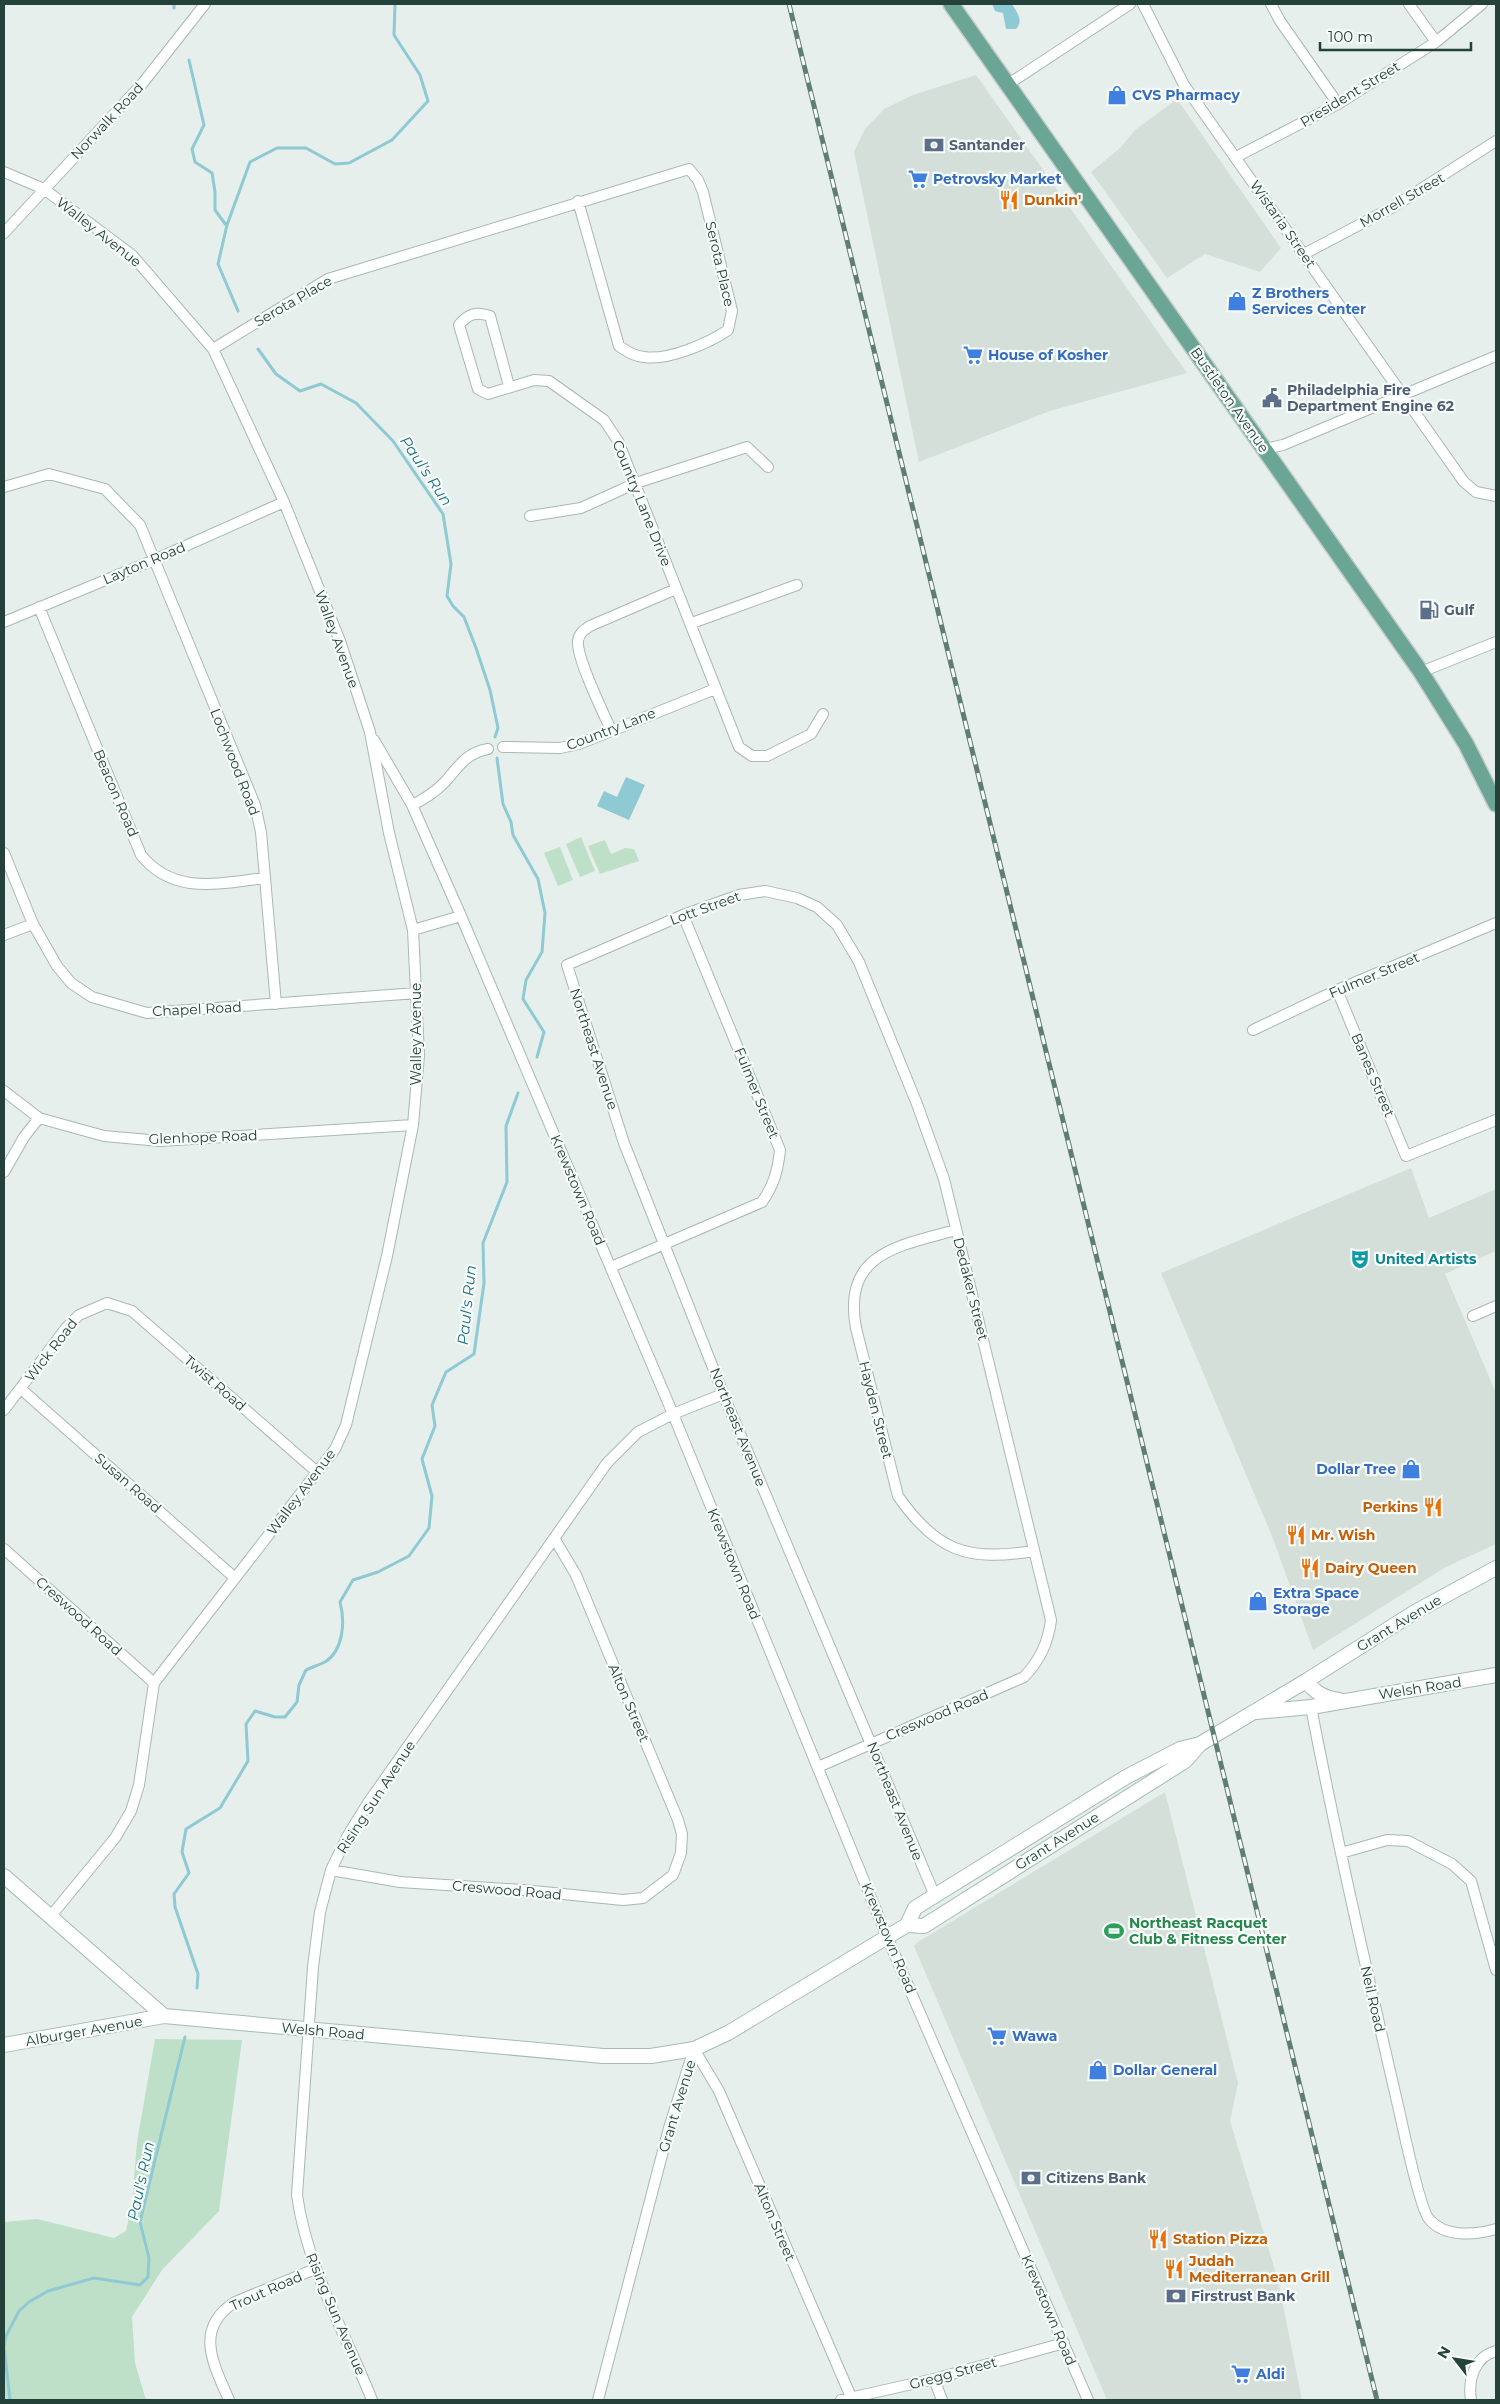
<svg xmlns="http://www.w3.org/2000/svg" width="1500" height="2404" font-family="Montserrat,sans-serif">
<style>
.built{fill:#d4dfda}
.green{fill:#bfe0c8}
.water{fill:#8ec9d4}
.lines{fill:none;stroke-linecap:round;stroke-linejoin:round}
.stream{stroke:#8ec9d4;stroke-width:3}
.street-casing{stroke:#a8b8b2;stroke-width:12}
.secondary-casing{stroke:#a4bbb3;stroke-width:16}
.primary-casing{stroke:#c2cac8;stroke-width:18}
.street{stroke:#fff;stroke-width:10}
.secondary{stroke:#fff;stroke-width:14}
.primary{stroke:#6aa596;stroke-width:15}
.rail-casing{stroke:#5f7d75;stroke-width:5}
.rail{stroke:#f7fbf9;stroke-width:3;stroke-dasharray:9;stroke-linecap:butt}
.labels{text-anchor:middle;stroke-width:4.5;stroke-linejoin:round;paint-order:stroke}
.street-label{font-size:14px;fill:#24423a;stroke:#f7fbf9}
.shop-label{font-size:14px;font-weight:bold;fill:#366cbe;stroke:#f7fbf9;text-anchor:start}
.service-label{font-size:14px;font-weight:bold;fill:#4e5e75;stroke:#f7fbf9;text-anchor:start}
.food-label{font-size:14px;font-weight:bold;fill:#c56008;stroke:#f7fbf9;text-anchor:start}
.culture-label{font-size:14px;font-weight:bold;fill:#0d838f;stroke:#f7fbf9;text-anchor:start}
.leisure-label{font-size:14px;font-weight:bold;fill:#27864d;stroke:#f7fbf9;text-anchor:start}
.water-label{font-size:15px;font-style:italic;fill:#1c6f80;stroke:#f7fbf9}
</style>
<rect width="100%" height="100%" fill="#e6efeb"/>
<path class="built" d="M976,75L1187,373L1050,411L919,462L854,152L865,129L884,109L913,95Z
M1177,99L1281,248L1260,272L1205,254L1167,278L1091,172L1120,148L1135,130Z
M1411,1168L1429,1218L1496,1189V1251L1445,1274L1496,1393V1544L1446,1567L1313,1650L1272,1536L1161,1273Z
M1165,1792L1238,2083L1230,2121L1278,2280L1302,2400H1107L914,1946L918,1942Z"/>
<path class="green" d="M581,837L595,871L580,877L566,844Z
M605,840L611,854L625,848L634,849L639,861L600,874L588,846Z
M560,847L573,880L558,886L544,853Z
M155,2039L242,2040L219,2211L162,2270L132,2317L135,2363L146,2400H4V2222L37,2219L114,2238L126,2231L132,2203L137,2142Z"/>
<path class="water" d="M992,4H1012C1017,13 1024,20 1016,29H1006L1003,13L995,11Z
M626,777L645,785L629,820L597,806L604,791L617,797Z"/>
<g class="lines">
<path class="stream" d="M174,8V4
M189,60L204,125L192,149L195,162L212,173L215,192V210L226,225
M238,311L218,264L227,225L250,162L277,148H306L335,164L349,163L392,140L428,101L420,75L394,35L395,4
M258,349L276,374L300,391L321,384L356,403L393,441L443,514L451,564L447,596L453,606L464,617L476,648L490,690L498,728L495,737
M497,758L503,804L511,822L513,835L538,879L545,913L542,952L526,980L523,999L544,1032L537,1057
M197,1988L198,1974L175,1907L174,1894L189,1873L182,1852L186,1829L220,1808L248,1761L246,1724L255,1711L275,1717H285L297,1702L299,1685L306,1670C312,1667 319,1665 325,1662C344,1650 345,1621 340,1602L353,1580L378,1572L409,1556L429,1528L432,1496L422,1459L435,1426L432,1405L446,1372L474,1354L484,1283L483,1243L507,1182L506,1126L518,1093
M10,2400L4,2347L6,2336L19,2311L29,2302L48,2291L94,2278L140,2285L148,2277L149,2258L140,2222L185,2037"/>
<defs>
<path id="street" d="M1143,4L1184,85L1464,482L1476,492L1496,496
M1271,4L1280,21L1338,104
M1409,4L1436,42
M1007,85L1130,4
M1236,157L1338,104L1436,42L1482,4
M4,172L44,189L132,255L213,349L284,502L340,641L370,732L389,833L413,930L419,1055L413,1125L387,1256L346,1425L335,1449L154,1683L139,1785L131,1811L115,1838L50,1917
M4,233L142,84L205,4
M1304,254L1393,207L1496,141
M213,349L328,279L689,169L698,180L703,192L732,311L728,330C709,343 668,361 644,357C634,356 628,352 619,346L578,201
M509,386L490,316C476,311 468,314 459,325L478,389L488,394L534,380L549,381L604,420L618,441L739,747L752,756H767L811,734L823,714
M1265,449L1283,445L1496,356
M4,487L49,474L105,489L140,525L255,805L261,832L276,1004
M530,516L581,508L636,483L747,447L768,467
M39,607L141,855C174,896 220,883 265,878
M4,622L154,560L284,502
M692,623L797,585
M1421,672L1496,642
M611,730C603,712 576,657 578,641C579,633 584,630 590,626L676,589
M374,740L412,805L461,916L673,1414L887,1937L1088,2400
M503,747L560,748L579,744L715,689
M412,805C425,799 435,792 445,782C459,766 466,753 488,749
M4,853L33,924L57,966L71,983L92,997L147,1013L417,993
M413,930L461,916
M4,935L33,924
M1337,990L1406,1156L1496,1120
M1253,1030L1337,990L1496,923
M4,1091L39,1118L104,1136L160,1141L413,1125
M4,1172L24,1137L39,1118
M956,1230C898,1246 842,1253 856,1328L898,1496C936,1551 968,1562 1033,1551
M611,1267L762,1202C774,1185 778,1170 780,1150L683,915
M1473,1316L1496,1306
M21,1389L235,1578
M4,1410L66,1328L79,1315L107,1303L132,1311L317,1472
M4,1549L154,1683
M1311,1707C1337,1842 1368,1976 1399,2110C1403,2128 1420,2209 1429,2219C1445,2238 1475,2235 1496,2229
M818,1767L1024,1677C1040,1660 1048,1643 1051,1620L944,1179L917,1104L859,962L837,925L817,907L797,898L765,891L739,895L683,915L567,965L624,1143L727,1403L935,1896
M1341,1853L1387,1840L1408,1841L1452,1864L1471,1881L1496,1970
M331,1870L400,1882L523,1890L623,1900L643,1898L673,1875L681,1853L682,1834L678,1820L576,1575L554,1538
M694,2049L719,2091L851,2397
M934,2379L942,2400
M229,2400C214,2365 193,2329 235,2302L315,2269
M372,2400C345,2332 307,2268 297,2195L313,1967L320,1912L331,1870L347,1837L368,1803L607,1463L638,1432L673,1414L723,1394
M598,2400L669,2128L694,2049
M841,2400L934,2379L1064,2343
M1471,2400C1468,2380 1474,2357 1496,2351"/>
<path id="secondary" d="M1306,1681C1315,1693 1325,1698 1339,1700
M1256,1712L1311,1707L1496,1675
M4,1876L164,2016L603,2056H651L694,2049L728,2033L907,1925L915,1908L1126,1777L1180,1749L1200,1744L1306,1681L1415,1612L1496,1568
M907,1925L924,1926L1185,1761L1200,1744
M4,2045L164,2016"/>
<path id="primary" d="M951,4L1421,672L1466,744L1496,804"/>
</defs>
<use href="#street" class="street-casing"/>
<use href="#secondary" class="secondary-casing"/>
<use href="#primary" class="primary-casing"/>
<use href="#street" class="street"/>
<use href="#secondary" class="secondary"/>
<use href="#primary" class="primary"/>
<defs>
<path id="rail" d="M789,4L1377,2400"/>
</defs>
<use href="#rail" class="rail-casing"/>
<use href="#rail" class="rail"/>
</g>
<defs>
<symbol id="shop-bare" viewBox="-9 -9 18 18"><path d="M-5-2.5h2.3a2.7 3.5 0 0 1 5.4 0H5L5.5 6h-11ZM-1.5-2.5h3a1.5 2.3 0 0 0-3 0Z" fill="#3f7fe0" stroke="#f7fbf9" stroke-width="2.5" paint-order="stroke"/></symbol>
<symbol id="bank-bare" viewBox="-9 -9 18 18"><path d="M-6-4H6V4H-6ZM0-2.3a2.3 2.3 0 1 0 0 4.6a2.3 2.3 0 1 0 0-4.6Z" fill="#5c6f8a" stroke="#f7fbf9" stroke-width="2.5" paint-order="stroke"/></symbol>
<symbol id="supermarket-bare" viewBox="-9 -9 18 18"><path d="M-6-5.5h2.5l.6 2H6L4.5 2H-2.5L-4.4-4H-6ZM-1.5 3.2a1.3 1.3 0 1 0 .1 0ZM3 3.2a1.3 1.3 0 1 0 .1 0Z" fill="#3f7fe0" stroke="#f7fbf9" stroke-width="2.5" paint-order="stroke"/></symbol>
<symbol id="restaurant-bare" viewBox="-9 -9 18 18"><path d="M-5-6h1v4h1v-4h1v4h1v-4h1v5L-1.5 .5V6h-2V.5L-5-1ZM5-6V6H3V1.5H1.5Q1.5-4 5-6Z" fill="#e8710a" stroke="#f7fbf9" stroke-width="2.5" paint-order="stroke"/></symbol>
<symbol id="civic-bare" viewBox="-9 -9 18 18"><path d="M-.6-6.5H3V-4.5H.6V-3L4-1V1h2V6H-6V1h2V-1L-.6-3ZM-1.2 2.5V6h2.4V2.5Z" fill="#5c6f8a" stroke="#f7fbf9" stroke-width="2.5" paint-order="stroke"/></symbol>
<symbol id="fuel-bare" viewBox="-9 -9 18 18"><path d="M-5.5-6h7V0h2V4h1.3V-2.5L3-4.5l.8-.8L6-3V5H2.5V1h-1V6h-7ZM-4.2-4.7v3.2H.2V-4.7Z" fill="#5c6f8a" stroke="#f7fbf9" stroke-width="2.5" paint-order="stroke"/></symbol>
<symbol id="theatre-bare" viewBox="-9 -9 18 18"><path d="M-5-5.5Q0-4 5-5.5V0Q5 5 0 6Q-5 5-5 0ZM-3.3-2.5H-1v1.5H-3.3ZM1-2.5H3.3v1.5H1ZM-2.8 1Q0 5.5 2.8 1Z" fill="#0f9aa8" stroke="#f7fbf9" stroke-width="2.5" paint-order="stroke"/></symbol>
<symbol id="stadium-bare" viewBox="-9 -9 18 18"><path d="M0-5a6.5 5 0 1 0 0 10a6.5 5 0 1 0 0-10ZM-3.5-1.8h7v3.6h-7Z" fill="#2e9e5b" stroke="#f7fbf9" stroke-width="2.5" paint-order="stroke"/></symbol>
</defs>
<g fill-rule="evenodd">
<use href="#shop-bare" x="1103" y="81" width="28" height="28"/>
<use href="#bank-bare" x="920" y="131" width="28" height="28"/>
<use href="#supermarket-bare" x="904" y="165" width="28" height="28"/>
<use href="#restaurant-bare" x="995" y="186" width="28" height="28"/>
<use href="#shop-bare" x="1223" y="287" width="28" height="28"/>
<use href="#supermarket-bare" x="959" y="341" width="28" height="28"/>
<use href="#civic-bare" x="1258" y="384" width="28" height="28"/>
<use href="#fuel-bare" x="1415" y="596" width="28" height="28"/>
<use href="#theatre-bare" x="1346" y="1245" width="28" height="28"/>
<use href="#shop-bare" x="1397" y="1455" width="28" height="28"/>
<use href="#restaurant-bare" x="1419" y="1493" width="28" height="28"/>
<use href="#restaurant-bare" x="1282" y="1521" width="28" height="28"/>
<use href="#restaurant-bare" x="1296" y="1554" width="28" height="28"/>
<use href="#shop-bare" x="1244" y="1587" width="28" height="28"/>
<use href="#stadium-bare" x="1100" y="1917" width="28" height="28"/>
<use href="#supermarket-bare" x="983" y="2022" width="28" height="28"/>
<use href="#shop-bare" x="1084" y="2056" width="28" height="28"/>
<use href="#bank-bare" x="1017" y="2164" width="28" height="28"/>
<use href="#restaurant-bare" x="1144" y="2225" width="28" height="28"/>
<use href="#restaurant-bare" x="1160" y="2255" width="28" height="28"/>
<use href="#bank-bare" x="1162" y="2282" width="28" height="28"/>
<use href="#supermarket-bare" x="1227" y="2360" width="28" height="28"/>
</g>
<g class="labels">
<g class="street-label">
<text transform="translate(1350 94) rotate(-31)" y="5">President Street</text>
<text transform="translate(107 121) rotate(-47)" y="5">Norwalk Road</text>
<text transform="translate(1402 200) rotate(-30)" y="5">Morrell Street</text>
<text transform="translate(1283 224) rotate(55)" y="5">Wistaria Street</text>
<text transform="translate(99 232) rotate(38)" y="5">Walley Avenue</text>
<text transform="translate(720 264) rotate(77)" y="5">Serota Place</text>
<text transform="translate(293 301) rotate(-30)" y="5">Serota Place</text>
<text transform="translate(1230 400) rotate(55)" y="5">Bustleton Avenue</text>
<text transform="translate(642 503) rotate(68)" y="5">Country Lane Drive</text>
<text transform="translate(144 563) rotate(-23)" y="5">Layton Road</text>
<text transform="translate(337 639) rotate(70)" y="5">Walley Avenue</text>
<text transform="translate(611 729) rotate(-21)" y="5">Country Lane</text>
<text transform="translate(235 762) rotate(69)" y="5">Lochwood Road</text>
<text transform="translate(116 793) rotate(67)" y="5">Beacon Road</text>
<text transform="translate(705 908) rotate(-20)" y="5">Lott Street</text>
<text transform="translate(1374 975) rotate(-23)" y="5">Fulmer Street</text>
<text transform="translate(197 1009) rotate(-3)" y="5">Chapel Road</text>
<text transform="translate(416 1034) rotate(-90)" y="5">Walley Avenue</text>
<text transform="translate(594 1049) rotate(72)" y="5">Northeast Avenue</text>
<text transform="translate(1373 1075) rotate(67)" y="5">Banes Street</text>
<text transform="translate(757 1093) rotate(68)" y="5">Fulmer Street</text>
<text transform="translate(203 1137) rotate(-2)" y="5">Glenhope Road</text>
<text transform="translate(578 1190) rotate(67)" y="5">Krewstown Road</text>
<text transform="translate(971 1289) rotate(76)" y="5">Dedaker Street</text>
<text transform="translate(51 1350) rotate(-52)" y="5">Wick Road</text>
<text transform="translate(215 1383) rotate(41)" y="5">Twist Road</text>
<text transform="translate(876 1410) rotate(76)" y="5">Hayden Street</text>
<text transform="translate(738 1427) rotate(68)" y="5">Northeast Avenue</text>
<text transform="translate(128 1483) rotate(41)" y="5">Susan Road</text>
<text transform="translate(301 1492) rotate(-53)" y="5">Walley Avenue</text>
<text transform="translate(734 1564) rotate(68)" y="5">Krewstown Road</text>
<text transform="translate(79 1616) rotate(42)" y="5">Creswood Road</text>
<text transform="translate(1399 1623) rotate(-31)" y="5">Grant Avenue</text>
<text transform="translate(1420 1688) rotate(-9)" y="5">Welsh Road</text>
<text transform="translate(629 1703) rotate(67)" y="5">Alton Street</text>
<text transform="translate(937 1715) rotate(-23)" y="5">Creswood Road</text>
<text transform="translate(376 1797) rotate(-57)" y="5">Rising Sun Avenue</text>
<text transform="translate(895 1801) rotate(68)" y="5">Northeast Avenue</text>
<text transform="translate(1057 1841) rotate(-32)" y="5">Grant Avenue</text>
<text transform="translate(507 1890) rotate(5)" y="5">Creswood Road</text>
<text transform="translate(889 1938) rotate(67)" y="5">Krewstown Road</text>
<text transform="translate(1373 1999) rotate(77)" y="5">Neil Road</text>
<text transform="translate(84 2031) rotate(-10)" y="5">Alburger Avenue</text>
<text transform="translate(323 2031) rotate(5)" y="5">Welsh Road</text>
<text transform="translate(677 2106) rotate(-73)" y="5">Grant Avenue</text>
<text transform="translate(775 2222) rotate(67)" y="5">Alton Street</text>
<text transform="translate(266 2291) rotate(-24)" y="5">Trout Road</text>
<text transform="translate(1049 2310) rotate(67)" y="5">Krewstown Road</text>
<text transform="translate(336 2314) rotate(67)" y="5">Rising Sun Avenue</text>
<text transform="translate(953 2373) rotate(-15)" y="5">Gregg Street</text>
</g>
<g class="shop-label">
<text x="1132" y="100">CVS Pharmacy</text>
<text x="933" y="184">Petrovsky Market</text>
<text x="1252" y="298">Z Brothers<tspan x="1252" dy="16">Services Center</tspan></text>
<text x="988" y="360">House of Kosher</text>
<text x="1396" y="1474" text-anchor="end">Dollar Tree</text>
<text x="1273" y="1598">Extra Space<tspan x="1273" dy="16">Storage</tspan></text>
<text x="1012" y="2041">Wawa</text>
<text x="1113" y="2075">Dollar General</text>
<text x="1256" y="2379">Aldi</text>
</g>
<g class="service-label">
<text x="949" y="150">Santander</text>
<text x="1287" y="395">Philadelphia Fire<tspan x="1287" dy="16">Department Engine 62</tspan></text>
<text x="1444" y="615">Gulf</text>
<text x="1046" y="2183">Citizens Bank</text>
<text x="1191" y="2301">Firstrust Bank</text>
</g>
<g class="food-label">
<text x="1024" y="205">Dunkin'</text>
<text x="1418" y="1512" text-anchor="end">Perkins</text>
<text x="1311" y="1540">Mr. Wish</text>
<text x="1325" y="1573">Dairy Queen</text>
<text x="1173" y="2244">Station Pizza</text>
<text x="1189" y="2266">Judah<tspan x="1189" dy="16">Mediterranean Grill</tspan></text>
</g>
<g class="culture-label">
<text x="1375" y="1264">United Artists</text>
</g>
<g class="leisure-label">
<text x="1129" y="1928">Northeast Racquet<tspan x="1129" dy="16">Club &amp; Fitness Center</tspan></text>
</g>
<g class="water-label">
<text transform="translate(426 471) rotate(56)" y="5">Paul's Run</text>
<text transform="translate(467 1305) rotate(-84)" y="5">Paul's Run</text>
<text transform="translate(141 2181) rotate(-78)" y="5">Paul's Run</text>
</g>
</g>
<rect width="1500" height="2404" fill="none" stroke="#24423a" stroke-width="10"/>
<g transform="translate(1455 2359) rotate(301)" stroke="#f7fbf9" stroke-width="4" paint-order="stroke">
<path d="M0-4L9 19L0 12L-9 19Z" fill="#24423a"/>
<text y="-8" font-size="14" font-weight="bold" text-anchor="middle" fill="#24423a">N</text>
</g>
<path d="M1320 42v8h151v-8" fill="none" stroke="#24423a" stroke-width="2.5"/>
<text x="1328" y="42" font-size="15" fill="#24423a" stroke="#f7fbf9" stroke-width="4" paint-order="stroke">100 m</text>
</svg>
